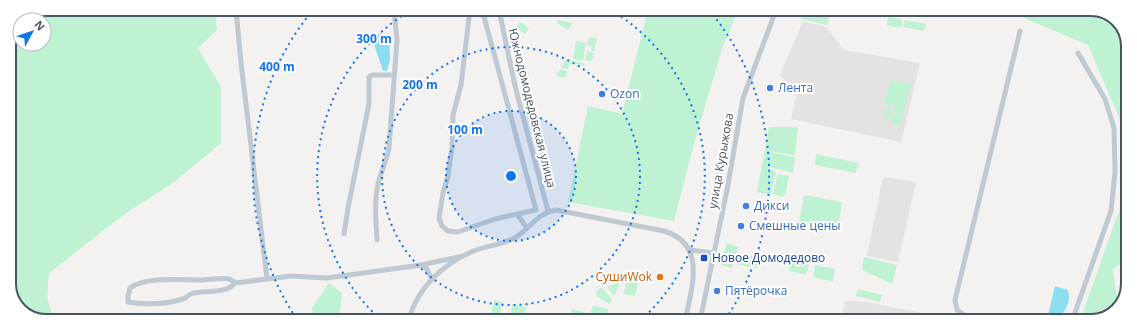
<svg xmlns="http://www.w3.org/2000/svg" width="1137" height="330" font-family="'Open Sans',sans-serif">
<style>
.education{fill:#e5e2e3}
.green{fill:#bff2d2;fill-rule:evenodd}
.water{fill:#8bddf0}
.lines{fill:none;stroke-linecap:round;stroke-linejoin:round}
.minor{stroke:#bfc9d1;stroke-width:5}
.ring{fill:none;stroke:#1275ed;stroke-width:2;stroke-dasharray:2 4}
.shop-dot{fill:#3f7fe0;stroke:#fff;stroke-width:1.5}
.transit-dot{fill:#1a4fb4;stroke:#fff;stroke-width:1.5}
.food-dot{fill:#e8710a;stroke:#fff;stroke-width:1.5}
.labels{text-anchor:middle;stroke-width:4;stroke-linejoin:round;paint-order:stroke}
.shop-label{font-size:12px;fill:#366cbe;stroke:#fff;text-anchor:start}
.street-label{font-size:12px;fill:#485560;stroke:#fff}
.transit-label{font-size:12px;fill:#164399;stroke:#fff;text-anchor:start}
.food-label{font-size:12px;fill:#c56008;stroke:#fff;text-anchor:end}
.rim{fill:none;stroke:#485560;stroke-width:2}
.centre{fill:#1275ed;stroke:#fff;stroke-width:2}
.ring-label{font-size:12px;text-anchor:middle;font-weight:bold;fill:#1275ed;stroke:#fff;stroke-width:4;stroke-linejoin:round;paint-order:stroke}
</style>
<rect width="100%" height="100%" fill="#f4f1f1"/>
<path class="education" d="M803,21L826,27L844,50L920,63L901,142L791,119L797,93L780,75Z
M883,177L916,182L898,262L867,256Z
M845,301L866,302L964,321H841Z"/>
<path class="green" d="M46,9H215L217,30L198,48L221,87V143L173,183L126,213L49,273L47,296L53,320H36L18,309L9,289V46L20,20ZM20,20H44V44H20Z
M648,10H738L722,49L693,147L674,221L568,202L588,106L622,114Z
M804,10H831L827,25L801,19Z
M1009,10H1101L1119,22L1128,43L1127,259L1113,269L1118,306C1111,318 1094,321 1080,321L1120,208L1124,129L1088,45L1010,12Z
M888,17L902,19L901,28L887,25Z
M557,20L573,23L568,30L556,22Z
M904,20L926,24L924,31L903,27Z
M520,22L529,28L525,34L516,28Z
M589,37L597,38L594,51H591L592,46L587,45Z
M576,41L586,43L583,61L573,59Z
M587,51L594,53L593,59L589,61L585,60Z
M565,60L583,63L585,66L570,63L568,69L561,68Z
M560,69L567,71L566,78L556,76Z
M890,80L911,84L904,109L884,104Z
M895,107L904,109L900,126L891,124Z
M885,108L891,109L888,120L883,119Z
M769,127H798L795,155L772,152V155L773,153L795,157L793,173L770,167V169L776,172L771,195L757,192Z
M816,154L858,163L856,173L815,165Z
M779,174L789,176L785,195L782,197L773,194L777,176Z
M804,195L842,202L838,229L799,222Z
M727,243L738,247L732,268L721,265Z
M738,253L759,257L757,268L736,264Z
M864,257L897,265L892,284L862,270Z
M792,261L809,265L806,275L789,271Z
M815,265L835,269L833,282L813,277Z
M626,280L638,282L635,296L624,294Z
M329,283L342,293L339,320H314L312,308Z
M618,283L619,286L614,296L607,288L609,286Z
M599,288H602L612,299L611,303L609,304L596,295V293Z
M858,289L882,295L880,302L856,296Z
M494,300L503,302L499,317L491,315Z
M513,304L526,307L523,320H509Z
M593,306L608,309L607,316L591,312Z
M572,309L587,313L592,320H577L569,319Z"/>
<path class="water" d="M380,33L389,37L390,59L387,71H383L374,44Z
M1055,286L1068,290C1071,300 1067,309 1060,316L1053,314L1048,316Z"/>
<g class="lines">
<path class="minor" d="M236,9L241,63L267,279
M470,9L461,85L453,115L452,147L448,176L443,193L439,218L442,226L448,231L458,232L495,219L517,214
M482,9L536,210L517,214L527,228
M499,10L515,86L548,211
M344,234L348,208L369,104V77L372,75H394
M377,240C376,221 374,202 378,184C381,171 387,160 389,148L397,40L394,9
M689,250L714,253
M421,265L426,268L432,279
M235,283C226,295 204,289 191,294C188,295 187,298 183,299C166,304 146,305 128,302V296L130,288C145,276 182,280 201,280C208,280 223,277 229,279C230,279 234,282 235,283L291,276L327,278L421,265L463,256
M409,320C417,287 447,260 479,249C491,245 505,244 516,237C531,228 537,213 556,210L664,231C707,244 692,287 685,321
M700,321L727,190L743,98L776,10
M973,321L957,310L955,300L1020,31
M1072,321L1111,211L1115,172L1114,128L1105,99L1078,53"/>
</g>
<circle cx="511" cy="176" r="65" fill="#1275ed" fill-opacity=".12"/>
<g class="ring">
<circle cx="511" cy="176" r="65"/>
<circle cx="511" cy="176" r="129"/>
<path d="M381 320A194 194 0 0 1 411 10M611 10A194 194 0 0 1 641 320"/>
<path d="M296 318A258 258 0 0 1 313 10M709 10A258 258 0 0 1 725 320"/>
</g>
<g class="shop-dot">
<circle cx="770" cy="88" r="4"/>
<circle cx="602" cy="94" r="4"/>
<circle cx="746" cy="206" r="4"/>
<circle cx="741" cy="226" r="4"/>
<circle cx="717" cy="291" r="4"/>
</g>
<rect class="transit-dot" x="700" y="254" width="8" height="8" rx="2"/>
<circle class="food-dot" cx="660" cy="277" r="4"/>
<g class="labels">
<g class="shop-label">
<text x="778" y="92">Лента</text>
<text x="610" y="98">Ozon</text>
<text x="754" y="210">Дикси</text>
<text x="749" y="230">Смешные цены</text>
<text x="725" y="295">Пятёрочка</text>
</g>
<g class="street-label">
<text transform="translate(532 108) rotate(76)" y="4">Южнодомодедовская улица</text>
<text transform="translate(721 161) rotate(-80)" y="4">улица Курыжова</text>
</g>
<g class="transit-label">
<text x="712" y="262">Новое Домодедово</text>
</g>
<g class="food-label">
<text x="652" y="281">СушиWok</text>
</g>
</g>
<path d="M0 0H1137V330H0ZM46 16H1091A30 30 0 0 1 1121 46V284A30 30 0 0 1 1091 314H46A30 30 0 0 1 16 284V46A30 30 0 0 1 46 16Z" fill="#fff" fill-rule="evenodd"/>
<path class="rim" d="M46 16H1091A30 30 0 0 1 1121 46V284A30 30 0 0 1 1091 314H46A30 30 0 0 1 16 284V46A30 30 0 0 1 46 16Z"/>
<circle cx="511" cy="176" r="6" class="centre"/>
<g class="ring-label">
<text x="374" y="43">300 m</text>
<text x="277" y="71">400 m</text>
<text x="420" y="89">200 m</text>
<text x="465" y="134">100 m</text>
</g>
<g transform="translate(32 32) rotate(50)"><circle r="19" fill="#ffffff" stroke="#b6bbbf"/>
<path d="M0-3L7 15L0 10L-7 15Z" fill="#1275ed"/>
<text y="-6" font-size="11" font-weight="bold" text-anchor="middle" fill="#485560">N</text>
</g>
</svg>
